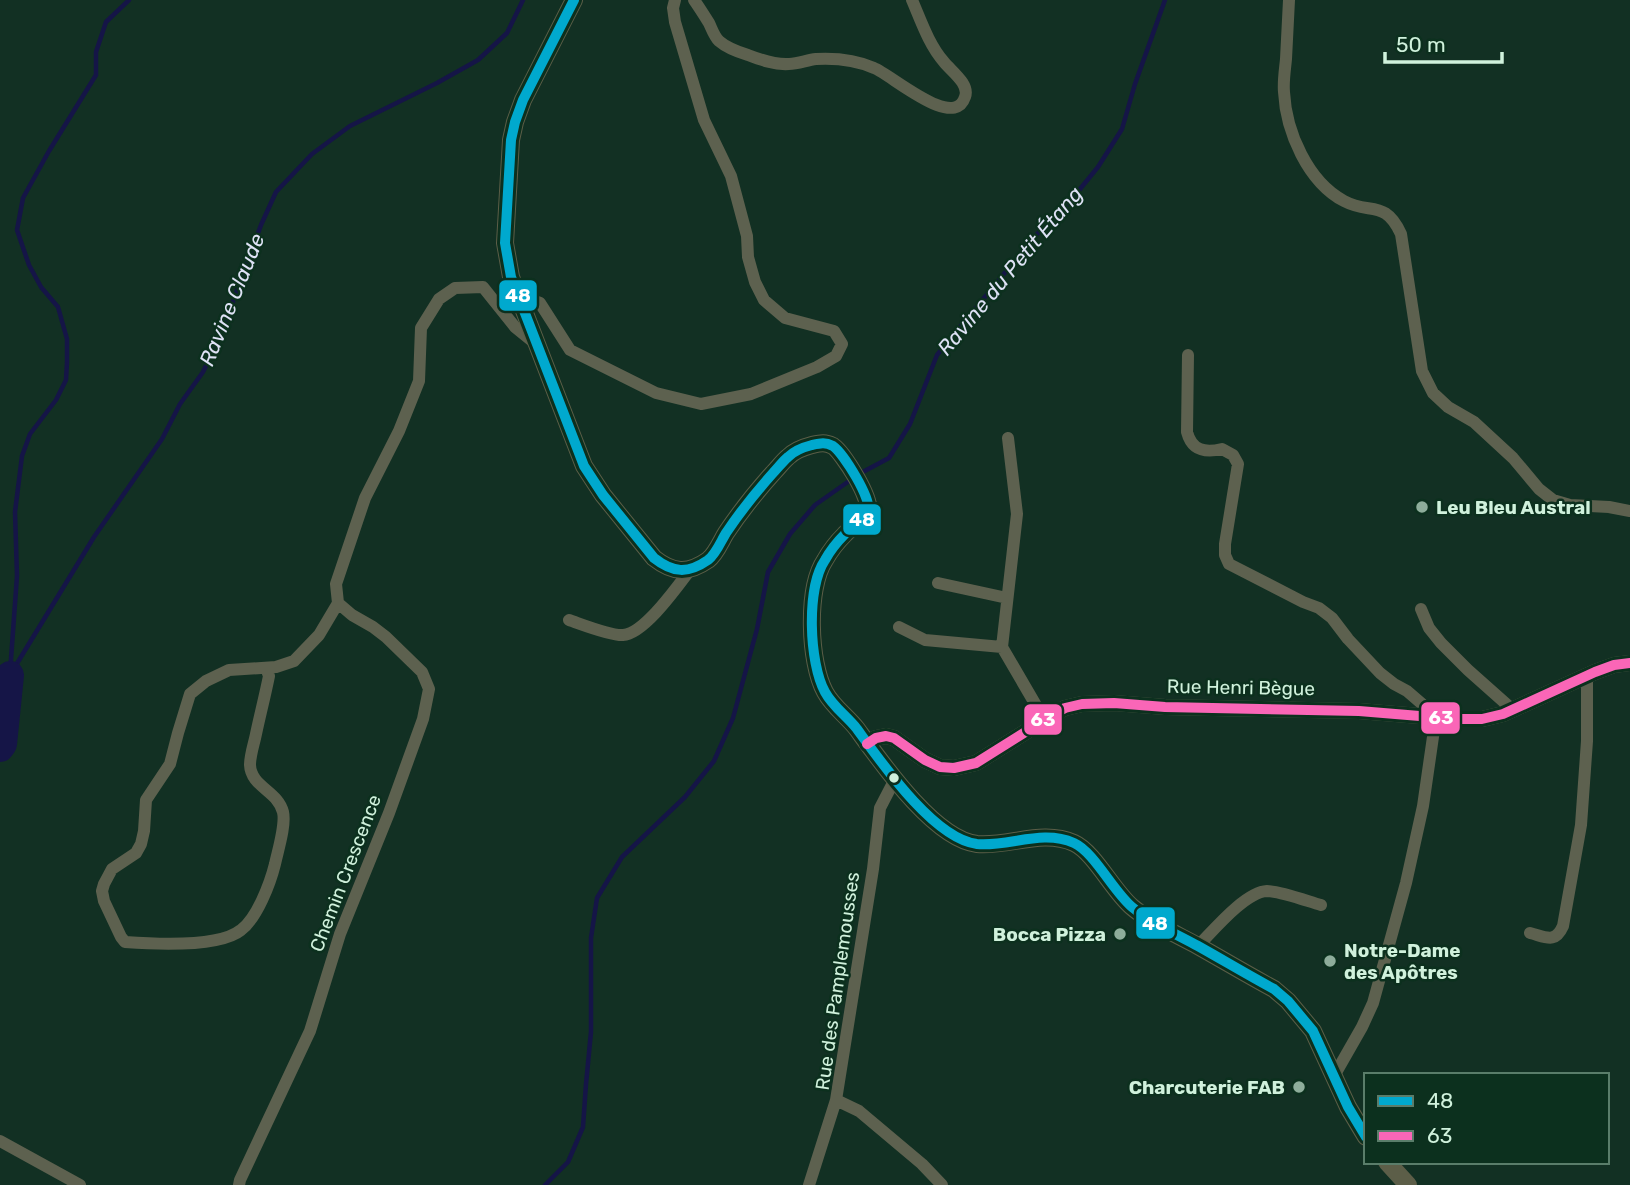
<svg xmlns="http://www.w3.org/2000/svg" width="1630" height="1185" font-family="Rubik,sans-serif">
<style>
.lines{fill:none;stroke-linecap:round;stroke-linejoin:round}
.stream{stroke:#151547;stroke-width:4.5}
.river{stroke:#151547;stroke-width:28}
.minor{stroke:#5d614f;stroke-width:12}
.tertiary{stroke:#5d614f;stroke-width:16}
.secondary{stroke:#5c5e48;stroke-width:18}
.bus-1-casing{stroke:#0c301e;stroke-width:16}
.bus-2-casing{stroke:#0c301e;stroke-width:16}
.bus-1{stroke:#00a9ce;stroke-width:10}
.bus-2{stroke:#fa66b7;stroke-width:10}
.poi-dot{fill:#8ead9b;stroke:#0c301e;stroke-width:2.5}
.bus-dot{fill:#d0f1dc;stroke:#0c301e;stroke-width:2.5}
.labels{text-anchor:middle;stroke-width:5;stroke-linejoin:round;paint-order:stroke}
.poi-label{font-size:19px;font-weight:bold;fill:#d0f1dc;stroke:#0c301e;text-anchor:start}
.street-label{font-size:19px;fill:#d0f1dc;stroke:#0c301e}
.water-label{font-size:21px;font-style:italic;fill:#dee2f5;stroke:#0c301e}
.line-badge{stroke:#0c301e;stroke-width:2.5}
.badge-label{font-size:19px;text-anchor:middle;font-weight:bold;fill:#fff}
</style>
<rect width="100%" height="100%" fill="#123023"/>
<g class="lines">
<path class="stream" d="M859,474L889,458L910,424L937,355L1036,235L1067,205L1098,167L1122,129L1135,84L1165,0
M10,673L17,576L15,512L22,456L30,434L56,400L66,380L67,362V339L58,307L41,287L29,265L17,230L23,198L49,151L96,75V52L106,22L129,0
M10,675L94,537L162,439L180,404L203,372L220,337L261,225L276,192L312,154L350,126L437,83L478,60L507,33L523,0
M545,1185L568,1162L583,1127L586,1084L591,1032V938L597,898L622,857L685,797L714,761L733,718L757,629L768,572L790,534L815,505L852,479"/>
<path class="river" d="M0,748L3,744L10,675"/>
<path class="minor" d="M694,0C699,7 704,15 709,23C712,29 714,36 719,41C727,48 738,52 748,55C761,60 775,65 789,64C798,64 807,60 816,59C835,58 856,60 874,68C892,75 954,131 965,97C970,84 951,71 944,62C929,45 921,21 912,0
M1289,0C1288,20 1287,40 1286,59C1285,70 1283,81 1284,92C1286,132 1308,182 1344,201C1370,215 1385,199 1401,234L1422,371L1433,393L1448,407L1474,422L1513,458L1539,489L1553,500L1570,505L1609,507L1630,511
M518,295L540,303L570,350L656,393L701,404L751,394L817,367L836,356L842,344L834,331L785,318L764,300L755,282L748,257L747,236L731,176L704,120L675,22L673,8L675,0
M1188,355L1187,432C1192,451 1205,453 1222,449L1233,455L1238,464L1225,544V555L1229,564L1303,602L1319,608L1332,618L1348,639L1380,673L1394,684L1407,691L1436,716L1423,806L1406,883L1373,1003L1362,1027L1334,1076
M1008,438L1017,514L1002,647L1044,719
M938,583L1007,598
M1421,609L1429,628L1441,643L1468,670L1513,710
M569,620C581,624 611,636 623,635C644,634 677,587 690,570
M899,627L925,640L1002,647
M266,668L269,676C265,696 260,715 256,734C254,744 250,755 250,765C251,787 278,791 283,812C286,825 278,850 275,864C270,884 257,918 241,930C219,948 153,944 125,942L121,937L104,901L102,891L104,884L112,869L136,853L141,844L144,831L146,800L170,764L178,733L190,694L206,681L229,670L276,667L294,661L319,635L338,603L336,584L365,498L399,431L419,381L421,328L439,299L455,288L483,287L515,327L536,344
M895,779L880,808L873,869L836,1100L859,1111L922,1164L942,1185
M1530,933C1546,937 1555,944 1563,926L1581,825L1587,741V676
M1198,946C1213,931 1245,892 1267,891C1280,891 1307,901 1321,905
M0,1141L80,1185
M239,1185L240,1180L310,1031L340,934L389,813L423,719L429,689L422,672L386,637L373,627L352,615L338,603
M809,1185L836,1100"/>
<path class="tertiary" d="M867,744L876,738L886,736L894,738L925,760L940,767L954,768L976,763L1027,731L1044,719L1065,708L1082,704L1114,703L1165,707L1359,711L1456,719H1482L1503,714L1595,672L1614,665L1630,663"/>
<path class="secondary" d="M574,0L523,100L515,122L511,140L505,243L511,277L584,466L603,495L654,558C673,573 688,574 708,560C716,554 721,541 726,533C740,512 756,492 773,473C778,468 783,461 788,457C794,451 804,447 812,445C821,443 825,442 833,446C843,453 873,500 868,512C864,521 852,526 845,534C838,541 830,551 825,560C806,588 809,663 825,692C833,707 847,716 857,729C881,762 934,839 977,844C1009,847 1042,829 1074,843C1094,852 1113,891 1132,907C1151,923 1176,934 1198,946C1223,960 1248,975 1274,989L1288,1001L1313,1031L1348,1107L1366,1137
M1387,1162L1408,1185"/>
<defs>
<path id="bus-1" d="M574,0L523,100L515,122L511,140L505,243L511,277L584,466L603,495L654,558C673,573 688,574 708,560C716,554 721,541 726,533C740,512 756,492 773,473C778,468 783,461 788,457C794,451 804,447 812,445C821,443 825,442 833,446C843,453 873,500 868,512C864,521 852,526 845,534C838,541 830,551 825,560C806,588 809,663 825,692C833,707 847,716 857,729C881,762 934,839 977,844C1009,847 1042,829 1074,843C1094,852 1113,891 1132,907C1151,923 1176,934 1198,946C1223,960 1248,975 1274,989L1288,1001L1313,1031L1348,1107L1366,1137"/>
<path id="bus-2" d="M867,744L876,738L886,736L894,738L925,760L940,767L954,768L976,763L1027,731L1044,719L1065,708L1082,704L1114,703L1165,707L1359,711L1456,719H1482L1503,714L1595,672L1614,665L1630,663"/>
</defs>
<use href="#bus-1" class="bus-1-casing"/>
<use href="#bus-2" class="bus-2-casing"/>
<use href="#bus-1" class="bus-1"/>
<use href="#bus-2" class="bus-2"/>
</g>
<g class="poi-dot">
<circle cx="1422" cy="507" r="7"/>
<circle cx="1120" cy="934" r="7"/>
<circle cx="1330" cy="961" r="7"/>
<circle cx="1299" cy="1087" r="7"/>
</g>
<circle class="bus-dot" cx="894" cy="778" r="6"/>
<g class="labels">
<g class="poi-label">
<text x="1436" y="514">Leu Bleu Austral</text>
<text x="1106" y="941" text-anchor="end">Bocca Pizza</text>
<text x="1344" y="957">Notre-Dame<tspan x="1344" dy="22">des Apôtres</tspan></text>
<text x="1285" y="1094" text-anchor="end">Charcuterie FAB</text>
</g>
<g class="street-label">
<text transform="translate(1241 687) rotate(1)" y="7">Rue Henri Bègue</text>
<text transform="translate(345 873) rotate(-69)" y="7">Chemin Crescence</text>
<text transform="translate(837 981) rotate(-82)" y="7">Rue des Pamplemousses</text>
</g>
<g class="water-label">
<text transform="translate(1010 271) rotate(-50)" y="7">Ravine du Petit Étang</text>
<text transform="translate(232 300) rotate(-68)" y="7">Ravine Claude</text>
</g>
</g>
<g class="line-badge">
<rect x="498" y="279" width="40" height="33" rx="7" fill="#00a9ce"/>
<rect x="842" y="503" width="40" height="33" rx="7" fill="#00a9ce"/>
<rect x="1420" y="701" width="41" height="34" rx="7" fill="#fa66b7"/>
<rect x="1023" y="703" width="40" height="33" rx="7" fill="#fa66b7"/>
<rect x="1135" y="906" width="41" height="34" rx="7" fill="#00a9ce"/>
</g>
<g class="badge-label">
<text x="518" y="302">48</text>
<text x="862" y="526">48</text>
<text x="1441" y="724">63</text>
<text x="1043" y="726">63</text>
<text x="1155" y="930">48</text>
</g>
<rect x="1364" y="1073" width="245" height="91" fill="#0c301e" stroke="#5a7d6a" stroke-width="2"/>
<rect x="1378" y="1096" width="35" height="10" fill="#00a9ce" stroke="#5a7d6a" stroke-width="2"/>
<text x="1427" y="1108" font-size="21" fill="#d0f1dc">48</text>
<rect x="1378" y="1131" width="35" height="10" fill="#fa66b7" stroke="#5a7d6a" stroke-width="2"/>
<text x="1427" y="1143" font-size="21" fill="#d0f1dc">63</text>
<path d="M1385 52v10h117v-10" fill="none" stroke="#d0f1dc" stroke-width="3.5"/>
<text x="1396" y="52" font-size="21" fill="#d0f1dc" stroke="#0c301e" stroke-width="5" paint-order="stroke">50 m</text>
</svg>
